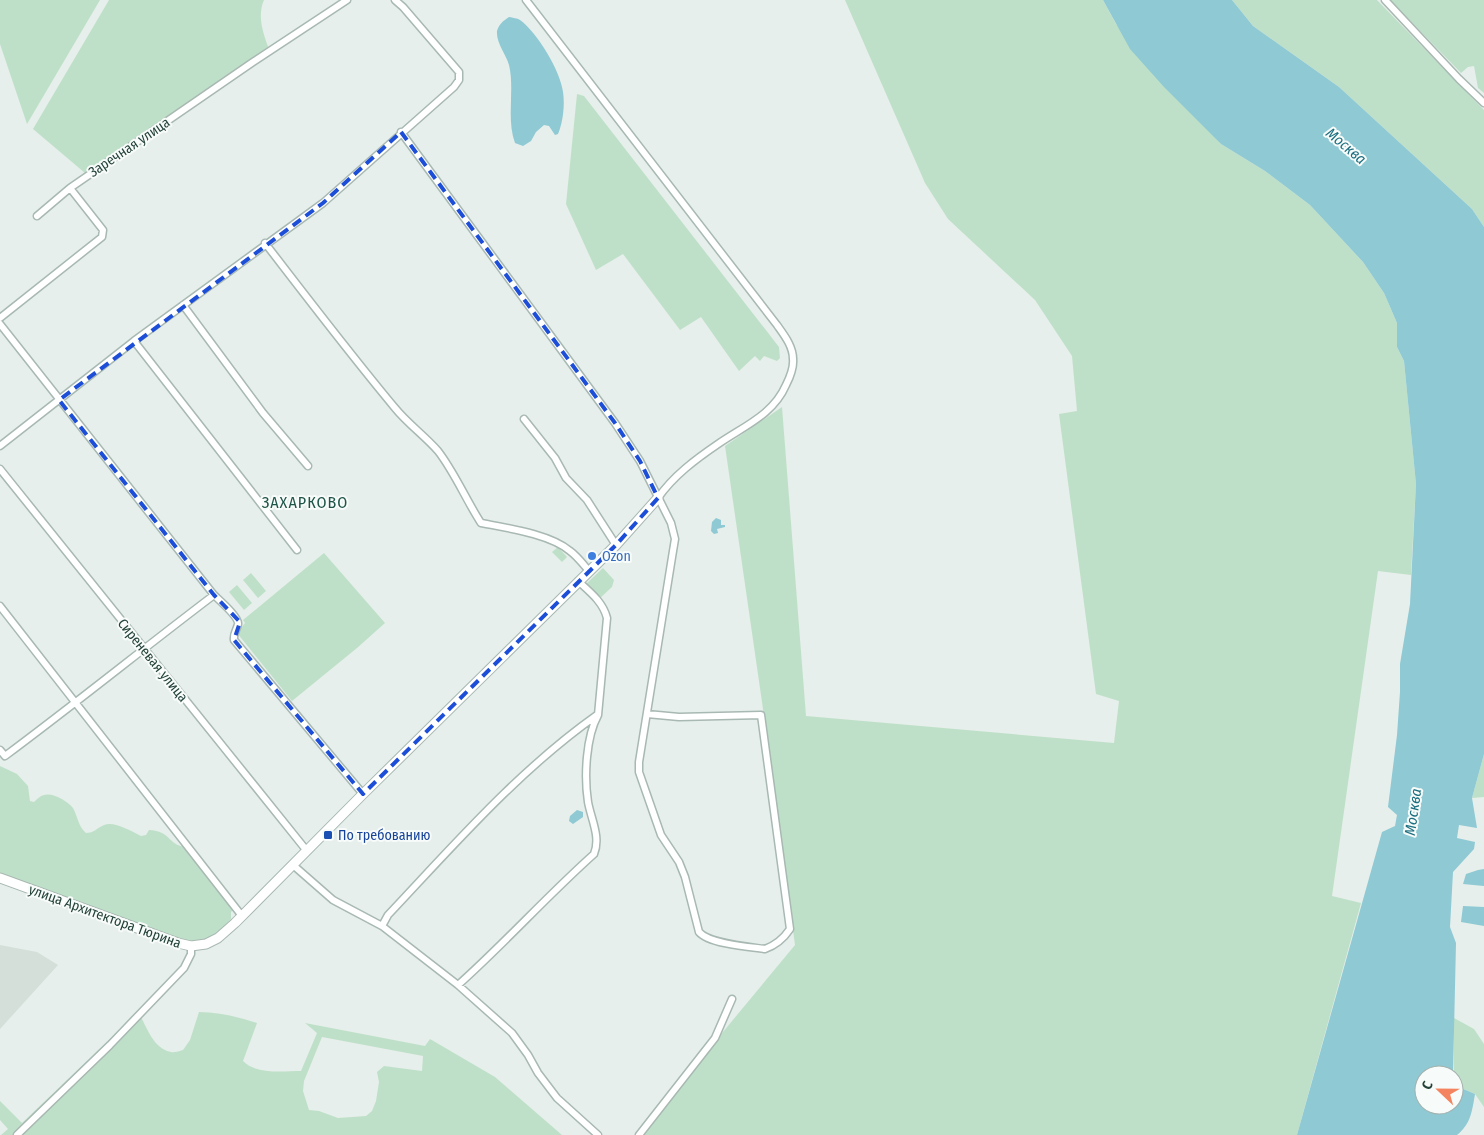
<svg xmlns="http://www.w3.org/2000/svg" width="1484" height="1135" font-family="'Fira Sans Condensed',sans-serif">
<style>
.built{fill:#d4dfda}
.green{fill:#bfe0c8;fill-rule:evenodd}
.water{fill:#8ec9d4}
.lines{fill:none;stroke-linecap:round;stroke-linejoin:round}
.minor-casing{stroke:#a8b8b2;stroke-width:9}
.tertiary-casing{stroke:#a8b8b2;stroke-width:11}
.minor{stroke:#fff;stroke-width:6}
.tertiary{stroke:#fff;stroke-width:9}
.marked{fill:none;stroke:#1d4ed8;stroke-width:4;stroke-dasharray:10 6;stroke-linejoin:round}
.shop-dot{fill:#3f7fe0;stroke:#f7fbf9;stroke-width:2}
.transit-dot{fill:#1a4fb4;stroke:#f7fbf9;stroke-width:2}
.labels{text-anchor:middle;stroke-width:4;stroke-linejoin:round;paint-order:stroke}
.street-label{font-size:14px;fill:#24423a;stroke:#f7fbf9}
.shop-label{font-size:14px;fill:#366cbe;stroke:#f7fbf9;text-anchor:start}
.transit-label{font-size:14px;fill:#164399;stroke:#f7fbf9;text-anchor:start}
.water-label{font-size:15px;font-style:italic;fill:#1c6f80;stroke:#f7fbf9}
.quarter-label{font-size:16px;letter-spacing:1px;fill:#1f5548;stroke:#f7fbf9}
</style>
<rect width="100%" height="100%" fill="#e6efeb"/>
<path class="built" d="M0,945L37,952L58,965L0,1029Z"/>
<path class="green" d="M0,0H100L27,124L0,44Z
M109,0H264C257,16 263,33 269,49L85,173L33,129Z
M845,0H1103L1116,24L1221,144L1265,171L1310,205L1363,262L1384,293L1397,323V347L1404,361L1416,484L1411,575L1378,571L1332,896L1361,903L1297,1135H642L703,1056L795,945L762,702L725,446L782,407L806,716L1114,743L1119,701L1096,694L1059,414L1077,411L1072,356L1035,300L948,219L925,183Z
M1232,0H1377L1484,110V227L1472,209L1339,87L1253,26Z
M1390,0H1484V93L1478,88L1474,66L1468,67L1461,73Z
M577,94L584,96L779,347L780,358L777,361L764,356L760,361L755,356L739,371L701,317L680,330L623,254L596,270L566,204Z
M558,547L567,557L562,562L552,552Z
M324,553L385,623L357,648L292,701L237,633L245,623L243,620Z
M603,568L614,580L612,587L599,599L586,584Z
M251,573L266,591L258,598L243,580Z
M237,585L252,603L244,610L229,592Z
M1484,754V797L1472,798Z
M0,766L17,774L28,786L30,801L34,802C37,799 40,796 44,795C52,792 68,801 73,808C78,817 78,826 86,833C94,833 97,828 104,825C114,821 131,831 141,836L146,835L149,830C171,831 167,844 185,847L233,910L231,912V919C210,941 204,945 174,938L0,874Z
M138,1012C147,1026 152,1048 171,1052C174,1053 179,1051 183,1050L190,1040L199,1012C219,1012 238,1017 257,1023L243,1061C257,1075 282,1071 301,1071L317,1033L305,1023L425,1046L430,1039L495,1077L562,1135H1L8,1129L0,1120V1101L22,1123ZM322,1037L423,1056L422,1071L384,1066L377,1072L379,1082L376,1101L372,1111L366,1116L338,1118L319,1111L309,1110L303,1091L304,1081Z
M1454,1018L1474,1029L1484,1044V1107L1475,1094L1454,1085Z"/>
<path class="water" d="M1103,0H1232L1253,26L1339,87L1472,209L1484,227V754L1472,798L1477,828L1459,825L1457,838L1475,842L1474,849L1453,872L1450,927L1456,943L1453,1075H1424V1105H1454V1085L1475,1094C1472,1111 1471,1124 1457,1135H1297L1382,832L1395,826L1397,815L1388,807L1397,735L1400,692V664L1410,604L1416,484L1404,361L1397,347V323L1384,293L1363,262L1310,205L1265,171L1221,144L1164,87L1130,49Z
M509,17C513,18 517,18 520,20C537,32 561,72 563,92C565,105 563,123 558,134L555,135L549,126L544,125L536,132L531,141L523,146L515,143C506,118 515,90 509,65C506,54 496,43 497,31C499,24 503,21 509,17Z
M716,518L721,520V525H725V527L717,529L718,533L714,534L711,531L712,522Z
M577,810L583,812V817L573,824L569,821L570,816Z
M1484,869V886L1463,884L1466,874L1478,870Z
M1463,906L1484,907V926L1461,922Z"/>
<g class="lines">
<defs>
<path id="minor" d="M526,0L777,325C784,335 793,346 793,359C794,368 790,377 786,385C773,415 744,426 718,444C696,459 673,476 658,498
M1385,0L1459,79L1484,103
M401,132L615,423L640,461L671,523L675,539L673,551L639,762V772L661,835L679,862L685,877L699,932C709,944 750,947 765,949C776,945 784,938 790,929L761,715L679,717L647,714
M37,216L70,188
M265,243C308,299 350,354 395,408C408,424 425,436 438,451C455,473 466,500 481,523C507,528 550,534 570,551C577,556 583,564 589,571
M183,305L263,413L308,466
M0,318L102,237L103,230L70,188L253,62L347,0
M0,324L214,595C219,600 239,617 238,624C237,630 233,633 234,640L363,794
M134,341L297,550
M524,419L555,458L566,478L587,500L616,545
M0,446L134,341L323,203L454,87L459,80V72L403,7L395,0
M0,469L307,851
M0,606L242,916
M0,750L5,756C75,704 144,648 214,595
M293,865L333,900L382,926L458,985L512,1033L528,1055L538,1073L557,1098L598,1135
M382,926L388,915C454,845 518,771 597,715
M458,985C505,943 547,896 594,854C601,837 591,819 588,802C584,776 586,737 598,715L607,618C603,602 590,592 578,581
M17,1135L110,1045L184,968L191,954V946
M639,1135L715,1038L732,999"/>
<path id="tertiary" d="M0,878L178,943L191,946L206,944L218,938L235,923L363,794L616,545L658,498"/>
</defs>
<use href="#minor" class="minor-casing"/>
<use href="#tertiary" class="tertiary-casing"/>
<use href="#minor" class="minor"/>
<use href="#tertiary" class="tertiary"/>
</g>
<path class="marked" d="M401,132L615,423L640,461L658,498L616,545L363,794L234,640L240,622L214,595L59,400L323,203Z"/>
<circle class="shop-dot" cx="592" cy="556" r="5"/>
<rect class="transit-dot" x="323" y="830" width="10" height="10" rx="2.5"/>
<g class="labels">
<g class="street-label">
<text transform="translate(129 147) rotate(-34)" y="5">Заречная улица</text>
<text transform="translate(153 660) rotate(51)" y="5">Сиреневая улица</text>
<text transform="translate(105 916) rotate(20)" y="5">улица Архитектора Тюрина</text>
</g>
<g class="shop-label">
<text x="602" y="561">Ozon</text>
</g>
<g class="transit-label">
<text x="338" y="840">По требованию</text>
</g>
<g class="water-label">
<text transform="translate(1346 146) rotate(40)" y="5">Москва</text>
<text transform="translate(1413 812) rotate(-82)" y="5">Москва</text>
</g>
<g class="quarter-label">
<text x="305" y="508">ЗАХАРКОВО</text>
</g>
</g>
<g transform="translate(1439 1090) rotate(292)"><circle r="24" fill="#f7fbf9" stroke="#a3b1ad"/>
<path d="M0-4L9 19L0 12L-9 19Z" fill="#f4845f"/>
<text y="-8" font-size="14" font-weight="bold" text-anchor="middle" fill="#24423a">С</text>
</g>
</svg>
